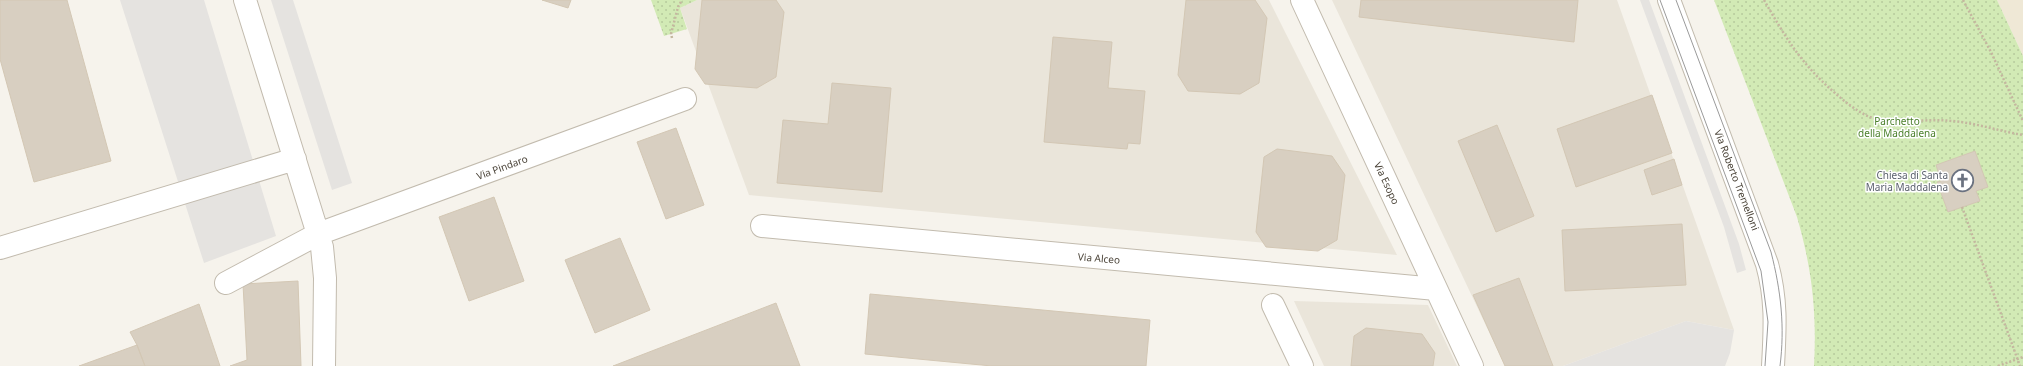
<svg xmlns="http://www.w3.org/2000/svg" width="2023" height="366" font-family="'Noto Sans',sans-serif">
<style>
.residential{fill:#eae5da}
.education{fill:#efe8d6}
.park{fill:url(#park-dots)}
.parking{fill:#e5e3e0}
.building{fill:#d8cfc1;stroke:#d3c7b4}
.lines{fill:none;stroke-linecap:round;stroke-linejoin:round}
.minor-casing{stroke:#c2bbae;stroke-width:24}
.path{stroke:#c4b79f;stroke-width:2.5;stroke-dasharray:2 2;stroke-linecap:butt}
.minor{stroke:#fff;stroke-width:22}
.tram{stroke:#9a9a9a;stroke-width:1}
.labels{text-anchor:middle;stroke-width:3;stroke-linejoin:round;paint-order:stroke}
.park-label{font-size:10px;fill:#4a7f2a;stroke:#fff}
.street-label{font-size:10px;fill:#4b4439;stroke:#fff}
.worship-label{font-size:10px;fill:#5b616d;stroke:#fff;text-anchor:end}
</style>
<defs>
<pattern id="park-dots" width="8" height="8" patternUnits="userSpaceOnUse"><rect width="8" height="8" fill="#d2eab5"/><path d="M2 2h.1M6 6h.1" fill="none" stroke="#b6ca9c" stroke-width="1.8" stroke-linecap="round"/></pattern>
</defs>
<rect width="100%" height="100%" fill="#f6f3ec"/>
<path class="residential" d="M697,0H1269L1397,255L749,195L680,8Z
M1332,0H1617L1734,330L1686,321L1563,366H1505Z
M1294,301L1428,305L1457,366H1324Z"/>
<path class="education" d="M1997,0H2023V56Z"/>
<path class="park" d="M651,0H697L680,8L687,29L664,36Z
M1714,0H1997L2023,56V366H1814C1817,313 1812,268 1797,217Z"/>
<path class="parking" d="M120,0H204L276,236L204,263Z
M271,0H293L352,183L332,190Z
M1640,0H1649L1739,244L1746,270L1737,273L1724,227Z
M1686,321L1734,330L1730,353L1725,366H1563Z"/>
<path class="building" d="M0,0H67L111,161L34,182L0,59Z
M542,0H571L568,8Z
M702,0H776L784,12L776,77L757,88L705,84L695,69Z
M1186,0H1255L1267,18L1259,83L1240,94L1188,91L1178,75Z
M1361,0H1578L1574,42L1359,17Z
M1053,37L1112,42L1108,88L1145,91L1140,144L1128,143L1127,149L1044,142Z
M832,83L891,88L882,192L777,183L783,120L828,124Z
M1652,95L1672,153L1576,187L1557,129Z
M1497,125L1534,216L1496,232L1458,141Z
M676,128L704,205L666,219L637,142Z
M1277,149L1332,156L1345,175L1337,240L1318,251L1266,247L1256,232L1264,157Z
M1975,151L1988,187L1976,191L1980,201L1948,212L1937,182L1941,181L1936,165Z
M1674,159L1682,185L1652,195L1644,170Z
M494,197L524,281L469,301L439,217Z
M1682,224L1686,285L1565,291L1562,230Z
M620,238L650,310L595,333L565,260Z
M1519,278L1553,366H1505L1473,295Z
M298,281L301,366H230L247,360L243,284Z
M870,294L1150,320L1146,366H992L865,354Z
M776,303L800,366H613Z
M199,304L220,366H145L137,345L130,332Z
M1366,328L1422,334L1435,353L1433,366H1351L1354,336Z
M137,345L145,366H79Z"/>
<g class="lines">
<defs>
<path id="minor" d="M245,0L322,247L325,278L324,366
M1302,0L1472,366
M1669,0L1767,264C1777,300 1775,329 1773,366
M762,226L1436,289
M0,248L295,159
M226,283L318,234L685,99
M1273,305L1302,366"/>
</defs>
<use href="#minor" class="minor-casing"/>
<path class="path" d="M1764,0C1786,38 1801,64 1835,93C1845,102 1858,112 1870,117C1896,125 1925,118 1952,121C1976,123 1999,131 2023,135
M1963,0L1991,52L2023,121
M672,38L671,34L678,7L682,0
M1962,207L2020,366
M1998,366L2023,357"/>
<use href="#minor" class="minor"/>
<path class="tram" d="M1660,0L1761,271L1768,322L1765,366
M1676,0L1771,252C1781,291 1785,327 1780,366"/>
</g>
<defs>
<symbol id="church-ring" viewBox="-11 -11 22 22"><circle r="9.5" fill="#fff" stroke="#6b7280" stroke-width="1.5"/><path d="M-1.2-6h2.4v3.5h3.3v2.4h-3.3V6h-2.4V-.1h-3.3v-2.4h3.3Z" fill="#6b7280"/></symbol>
</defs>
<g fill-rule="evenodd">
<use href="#church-ring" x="1950" y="168" width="25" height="25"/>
</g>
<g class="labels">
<g class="park-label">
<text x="1897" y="125">Parchetto<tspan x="1897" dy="12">della Maddalena</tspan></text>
</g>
<g class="street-label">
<text transform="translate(502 167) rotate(-20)" y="4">Via Pindaro</text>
<text transform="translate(1737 180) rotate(69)" y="4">Via Roberto Tremelloni</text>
<text transform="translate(1387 183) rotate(65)" y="4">Via Esopo</text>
<text transform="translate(1099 258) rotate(5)" y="4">Via Alceo</text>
</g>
<g class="worship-label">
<text x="1948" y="179">Chiesa di Santa<tspan x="1948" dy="12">Maria Maddalena</tspan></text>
</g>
</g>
</svg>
